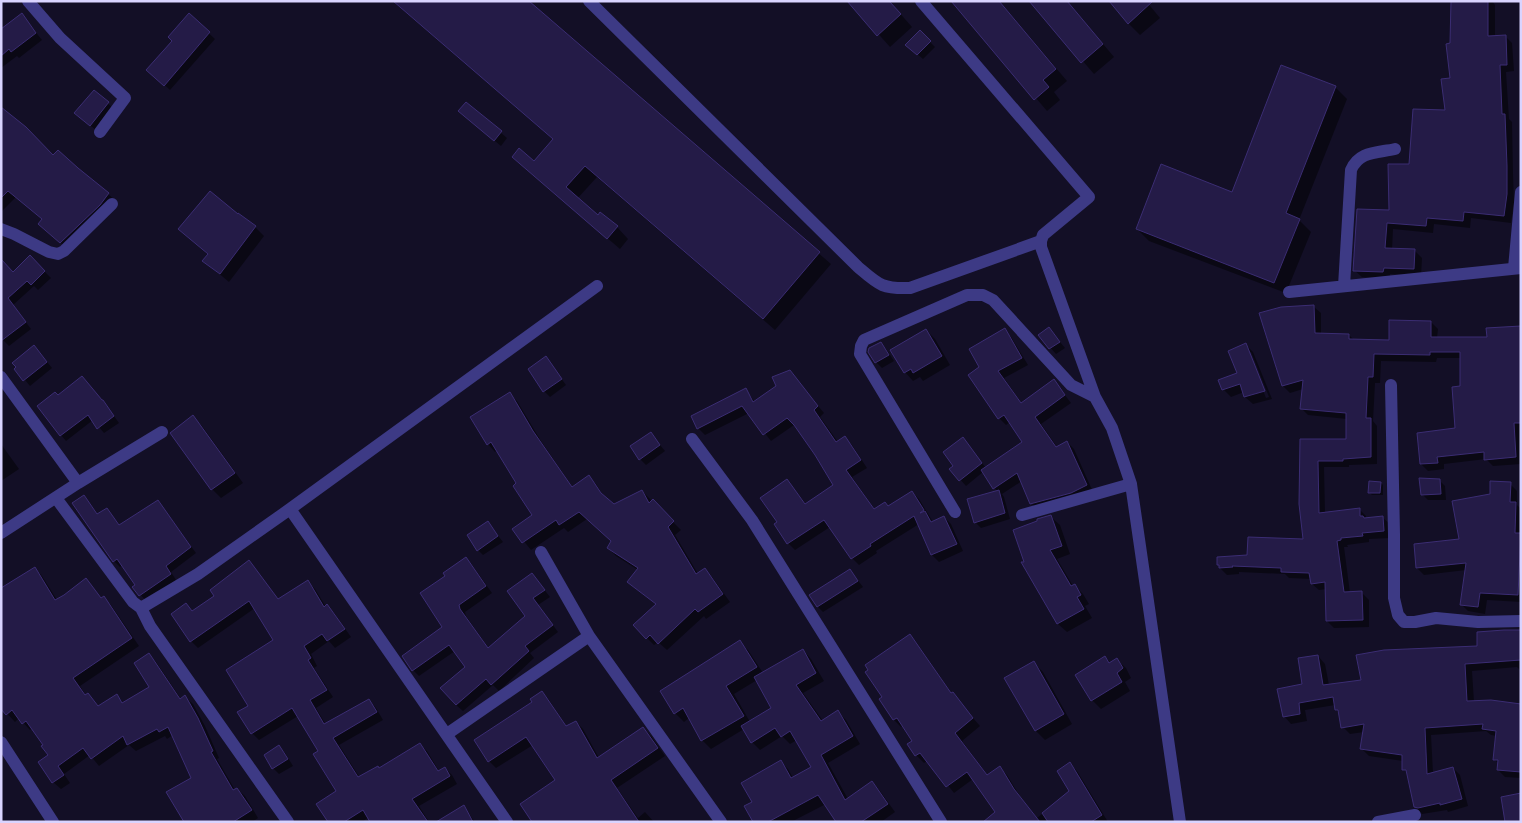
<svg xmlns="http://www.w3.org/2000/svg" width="1522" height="823" font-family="'Work Sans',sans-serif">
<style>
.shadow{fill:#0007;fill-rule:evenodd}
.building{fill:#241b47;stroke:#3b2d73}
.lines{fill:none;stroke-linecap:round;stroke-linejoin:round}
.street{stroke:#3d3a85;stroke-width:12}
</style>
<rect width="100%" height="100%" fill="#130f26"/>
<path class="shadow" d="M393,1H527L831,264L775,330L597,177L577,199L598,217L617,227L628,239L620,249L513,157L534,162L554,140Z
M849,1H889L912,27L890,47Z
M953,1H999L1067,81L1054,92L1060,100L1047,111Z
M1031,1H1067L1114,57L1094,74Z
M1146,1L1160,18L1140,35L1128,23Z
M1452,1H1492L1495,5V37L1505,36L1512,43L1514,71L1506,72L1509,119L1512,122L1513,174L1514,202L1511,223L1471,218L1470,228L1434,224L1433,233L1393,229L1392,250L1415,251L1422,258L1421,276L1390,274V279L1362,277L1354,270L1390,212L1410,165L1446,112L1451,80Z
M22,15L42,40L19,58L17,56L1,68V30Z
M189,15L215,39L170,90L154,75Z
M920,32L935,47L923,59L907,45Z
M1335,87L1347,99L1299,220L1311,232L1286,293L1149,241L1137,229L1232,193Z
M94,91L114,109L96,130L82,119Z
M466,103L507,138L501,146L466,117Z
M1,107L25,128L54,157L108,194L115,200L68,249L46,231L43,220L16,197L1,212Z
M238,216L255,227L264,236L229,282L204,261L208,255L179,229Z
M30,257L51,278L38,290L34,286L13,305L31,329L9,346L1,338V260L13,273Z
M1314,307L1321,313V334L1349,335L1354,340L1390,342L1431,322L1438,329L1437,338H1488L1521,327V464L1493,466L1486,459L1444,464V469L1428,471L1421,464L1457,429L1461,387V358H1437L1436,362L1381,361L1380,383H1375L1373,421L1377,426V464L1349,465V467H1324L1325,513L1359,509L1366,516V519L1383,518L1390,524V538L1369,539V542L1347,545L1348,547H1344L1350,593H1362L1369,600V627L1334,628L1327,621V589L1319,590L1312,584V579L1289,578L1285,574L1239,572V574L1227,575L1220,568L1248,557L1305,540L1302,440H1347V419L1308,415L1301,408L1303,389L1290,393L1283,386L1261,314Z
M1049,329L1065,348L1056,354L1040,336Z
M926,330L935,339L950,365L923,381L920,377L913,381L905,372Z
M1004,330L1011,337L1028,365L1004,378L1022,404L1054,381L1071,403L1041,424L1057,447L1067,442L1074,449L1093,492L1038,510L1031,503L1022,481L1002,494L1004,497L1010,519L981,528L975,522L997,491L983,472L966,486L951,469L955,466L963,439L986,468L1024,443L1010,422L1006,425L999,418L981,368Z
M881,343L886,349L894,361L882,368L876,362Z
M1246,345L1253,352L1272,399L1253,404L1245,397L1244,392L1231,397L1223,389L1239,373ZM1248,352H1251L1269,397L1266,398Z
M40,353L52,368L30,386L16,369Z
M546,358L566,385L550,397L544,391Z
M789,371L824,413L820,417L838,442L845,438L852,445L867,468L852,477L875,510L889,507L912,492L919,499L933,522L944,517L951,524L963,551L939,562L932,555L919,524L876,551L877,553L859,565L852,558L830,527L795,550L788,543L778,523L787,480L806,504L835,486L816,454L794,425L771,441L749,413L705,435L698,428L746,390L755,402L778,386Z
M509,394L517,401L541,441L573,488L589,477L596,484L606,500L614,506L642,491L681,530L675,535L698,574L704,570L712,577L730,602L706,619L704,616L667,650L658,642L654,645L647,638L657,605L637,589L638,570L616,556L608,548L613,541L587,519L568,532L564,528L531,550L514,529L534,515L518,484L498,450L495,452L488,444Z
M58,396L103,401L119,423L104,433L93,420L66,441L61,435Z
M193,417L202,426L243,483L221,498L212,489Z
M650,433L665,451L646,465L640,459Z
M1,444L19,469L1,481Z
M1439,480L1445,486L1446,500H1428L1422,494Z
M1381,483L1383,485V495H1372L1369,492Z
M1510,484L1517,491V505L1521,509V602L1487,600L1485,614L1468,611L1461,604L1466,570L1424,575L1417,568L1460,540L1491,495Z
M84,496L98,515L107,509L120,526L158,502L196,553L171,572L176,580L146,601L134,587L136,585L123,565L120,567L114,561Z
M1051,517L1060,525L1070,554L1057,559L1073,586L1074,585L1083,594L1089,604L1085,606L1092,618L1067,632L1058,624L1023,563L1026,562L1039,522Z
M488,523L503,542L483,555L478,550Z
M466,558L472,565L492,593L465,612L466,616L489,649L527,616L532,574L550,597L538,605L558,632L530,653L534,658L499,691L493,685L463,711L456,705L467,667L455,651L419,676L413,670L444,627L446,576Z
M249,562L279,600L308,582L315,589L326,607L327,606L334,613L351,637L335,648L329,641L311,654L317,666L314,668L333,697L316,708L326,725L369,700L376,708L383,720L339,745L360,778L379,769L419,744L427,751L439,771L445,768L452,775L457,784L419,806L429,822H371L369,817L362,822H327L338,791L320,751L298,716L259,740L252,733L249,706L274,641L255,608L198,648L191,641L186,605L193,612L215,596Z
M35,568L42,576L57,600L86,580L102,599L104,598L111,605L139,646L80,686L86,696L88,695L99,707L117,696L124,704L151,687L149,654L156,662L181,699L185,697L193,704L205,726L219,758L217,759L235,790L237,789L245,796L258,818L252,822H184L192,778L173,735L167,739L165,736L136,751L129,745L99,766L90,755L64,774L70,783L61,789L53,782L40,762L50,755L45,745L33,728L30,730L19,718L15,722L1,707Z
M850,570L863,587L823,612L818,607Z
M1521,632V671L1517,667L1472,671L1474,702L1521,706V778L1505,777L1498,770L1499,764L1495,760L1497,736L1491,735L1486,731L1431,735L1433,773L1453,768L1460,775L1468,806L1448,812L1447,810L1422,814L1415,806L1408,774L1404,769L1403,761L1369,756L1362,749L1364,732L1350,734L1343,727L1340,714L1336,710L1335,705L1305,710L1307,721L1291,724L1284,716L1304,685L1318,656L1325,664L1329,685L1362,681L1479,647Z
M910,635L917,643L952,694L980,726L962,741L988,776L1000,768L1007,775L1021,798L1037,818L1071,791L1070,764L1077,771L1108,822H985L997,812L973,779L954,793L928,760L924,763L916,755L909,744L913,741L903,725L901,727L894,720L881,700Z
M739,642L748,650L763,673L803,650L811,659L824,681L803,693L823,721L838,712L846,720L860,744L828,763L848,799L872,782L880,791L895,812L881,822H838L826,804L791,822H754L753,802L780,761L788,769L793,778L813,767L797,740L790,744L782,736L760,750L752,742L744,729L711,749L702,740L689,718L684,722L675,713ZM757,680L772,709L750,722L734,694Z
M1105,657L1111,663L1117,660L1126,668L1131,678L1125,682L1130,691L1101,709L1092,700L1077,675Z
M1034,663L1043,672L1072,724L1045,740L1036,731L1006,679Z
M542,692L549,700L567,727L576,722L583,729L599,758L643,728L651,736L665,756L617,788L638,818L645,812L654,822H533L557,781L533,745L496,768L489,761Z
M279,747L285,753L293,766L279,774L273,768Z
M464,807L475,822H445Z"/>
<path class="building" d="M393,1H529L820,252L763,319L585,166L566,187L598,215L600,212L618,226L607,239L512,157L519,148L534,161L553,139Z
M847,1H889L901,14L877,36Z
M951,1H999L1056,69L1043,80L1049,87L1034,100Z
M1029,1H1067L1103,44L1081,63Z
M1109,1H1153L1128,24Z
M1451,1H1488V36L1506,35L1507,65H1500L1502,114H1505L1507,166V194L1504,216L1464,212L1463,221L1427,218L1426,226L1387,223L1385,248L1415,249L1414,269L1384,268L1383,272L1353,271L1357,209L1389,210L1388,164H1409L1413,109L1445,110L1441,79L1450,78L1446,44L1450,43Z
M22,13L36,33L11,52L9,49L1,56V29Z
M189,13L210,32L164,86L146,70L172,41L168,37Z
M920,30L931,41L917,55L905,45Z
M1281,65L1336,86L1286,213L1300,219L1274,283L1136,229L1161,164L1232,192Z
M94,90L109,102L90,126L74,113Z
M466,102L502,131L494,141L458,111Z
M1,107L26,127L53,155L58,150L78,168L109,193L100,205L60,243L38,224L42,219L8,191L1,198Z
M210,191L238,214V213L256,226L220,274L202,261L208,254L178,229Z
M30,255L45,271L31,285L27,281L8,298L26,322L1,341V259L13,272Z
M1314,305L1315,333L1349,334V339L1389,340V320L1431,321V337H1487L1486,328L1521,326V423H1514L1516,457L1484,460V452L1437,457L1438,463L1420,464L1417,433L1455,428L1452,387L1460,386V352H1430V355L1374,354L1373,377H1368L1366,418H1371V457L1343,459V461H1318L1319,513L1360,508V516H1363L1364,518L1383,516L1384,531L1362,533L1363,536L1341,538V540L1337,541L1344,592L1362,591L1363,620L1326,621L1325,582L1311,584L1309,573L1281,572V568L1232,566L1233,567L1219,568V565H1217V557L1247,555L1248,537L1303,539L1299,504L1300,439H1346V413L1300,409L1303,380L1282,386L1259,313L1281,307Z
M1049,327L1060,342L1049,349L1038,335Z
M1005,328L1022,358L998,371L1021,403L1054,379L1065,395L1035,417L1056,447L1067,441L1087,485L1071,493L1030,504L1017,473L993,489L981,470L1022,442L1004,415L998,419L968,375L979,367L969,349Z
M926,329L942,356L913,373L911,369L904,373L890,350Z
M881,342L889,355L875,363L868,352L869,348Z
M1246,343L1265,391L1244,397L1240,384L1222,390L1218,380L1237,373L1228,351Z
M34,345L47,362L23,381L14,369L16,367L12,363Z
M546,356L562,379L543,392L528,369Z
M790,370L818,406L814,410L836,442L845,436L861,460L846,470L874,509L885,502L888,506L912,491L924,510L920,513L925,511L931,522L944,516L957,544L931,555L914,516L870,544L871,546L851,559L824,520L787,544L774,524L777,522L760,498L787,479L805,504L833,485L815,455L794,425L787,418L763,435L742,406L697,429L691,416L746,388L753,402L776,386L772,377Z
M82,376L102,400H103L114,416L97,429L88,415L60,436L37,406L55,392L58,395Z
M510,392L533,431L572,487L589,475L601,493L614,504L642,490L649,503L653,499L674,521L668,527L696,574L705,568L723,594L698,612L695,609L658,644L650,635L646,639L633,625L656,604L627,582L638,568L607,548L611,541L579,512L559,525L556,520L522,543L512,529L532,515L513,486L516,483L491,442L487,445L470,417Z
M193,415L235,473L211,490L170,433Z
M651,432L660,445L639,460L630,446Z
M963,437L982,463L959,481L949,469L953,466L943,452Z
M1419,478L1440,479L1441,494L1421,495Z
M1369,481L1381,482L1380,493H1368Z
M1490,481L1511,482L1510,502H1516L1515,533H1521L1518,595L1480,593L1478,607L1460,605L1466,563L1416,568L1414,544L1459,539L1452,501L1490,494Z
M999,490L1005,513L974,523L967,499Z
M84,495L97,514L107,508L119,525L158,500L191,547L166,566L171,574L139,596L132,587L135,585L117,559L113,562L72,503Z
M1051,515L1062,546L1050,550L1071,586L1075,584L1081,595L1077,597L1084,609L1057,624L1021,562H1024L1013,530L1037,521V519Z
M488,521L498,536L477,551L467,535Z
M466,557L486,586L459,605L460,609L488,648L525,616L507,591L532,573L545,590L533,598L553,625L525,646L529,651L491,685L486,679L456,705L440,688L465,667L449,645L412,671L402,656L442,627L420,593L445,576L443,573Z
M249,560L278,599L308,580L324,607L327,604L345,629L327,641L322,634L304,646L311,658L308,660L327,690L310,700L324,724L369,699L377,712L333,738L358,777L378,766L379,768L420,743L438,771L445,767L450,776L412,799L428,822H370L363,810L344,822H328L316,804L336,791L313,754L318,751L292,708L251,734L237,712L248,706L226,670L273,640L249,601L190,642L171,614L186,603L192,611L214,596L210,590Z
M35,567L55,600L64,595L86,578L101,598L104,596L132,638L73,678L85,695L88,693L98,706L117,694L122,703L149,687L134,663L149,653L180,699L185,695L198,718L213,751L211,752L233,790L237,788L252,810L233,822H184L166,792L191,778L168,727L159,732L157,729L127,745L123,736L91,759L83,748L58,766L64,775L52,783L38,762L48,755L41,746L43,745L26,721L22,724L12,710L6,715L1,709V588Z
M850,569L858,581L817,607L809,595Z
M1504,630H1521V660L1465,664L1467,701L1491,700L1521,704V772L1497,770L1498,760H1493L1496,731L1482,729L1483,724L1425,728L1427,774L1453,767L1462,799L1440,805V803L1418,808L1414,807L1406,770H1402V755L1360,749L1364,724L1341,728L1338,710H1335L1333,697L1299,703L1300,714L1283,717L1277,689L1302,684L1298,658L1318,655L1323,685L1361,680L1356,655L1384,650L1477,646V632Z
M910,634L951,693L953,692L973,718L955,733L987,775L1000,766L1014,789L1040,822H983L995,812L967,772L946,787L920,753L915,756L907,744L912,741L897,718L893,720L879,699L882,697L865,672L868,670L865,665Z
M740,640L757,667L726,686L744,716L701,741L683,708L674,714L660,691Z
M803,649L816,673L796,685L821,721L838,710L853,736L821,755L845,800L872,781L888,804L861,822H836L818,795L768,822H753L744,806L752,802L741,783L781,760L791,778L811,767L790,731L781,737L775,728L751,743L741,726L771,708L754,677Z
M1105,656L1109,663L1117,658L1123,668L1117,673L1122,682L1091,701L1075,675Z
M1034,661L1064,714L1035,731L1004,678Z
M542,691L566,726L576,721L597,758L643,727L658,748L611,780L639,822H532L520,804L555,780L526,737L488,762L474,740L532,702L530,699Z
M279,745L288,759L272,769L264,755Z
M1070,762L1102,815L1091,822H1048L1042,813L1069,791L1057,771Z
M1521,793V822H1505L1501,797Z
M464,805L473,822H436Z"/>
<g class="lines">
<path class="street" d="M28,1L60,38L125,98L100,132
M589,1L858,267C879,285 882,289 910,288L1041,241
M921,1L1089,197L1043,235L1041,241V247L1095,397L1112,428L1131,484L1180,822
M1,229L14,234L49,252L58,254L64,251L112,204
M1514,268L1521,192
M1344,286L1351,170C1359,151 1377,153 1395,149
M1289,292L1521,268
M1,377L78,483
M1391,385L1394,534V598L1398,615L1404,622H1415L1436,618L1478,622L1521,621
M692,439L752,520L941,822
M56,498L133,602L141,608L150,626L288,822
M290,509L507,822
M955,512L860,354L861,346L864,340L967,295H983L993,300L1071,385L1095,397
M1022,515L1131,484
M1,533L78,483L162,432
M541,552L589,636L721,822
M141,608L198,574L290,509L597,286
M447,734L589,636
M1,742L53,822
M1378,822L1415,815"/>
</g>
<rect width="1522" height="823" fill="none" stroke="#d9d4ff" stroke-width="5"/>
</svg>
